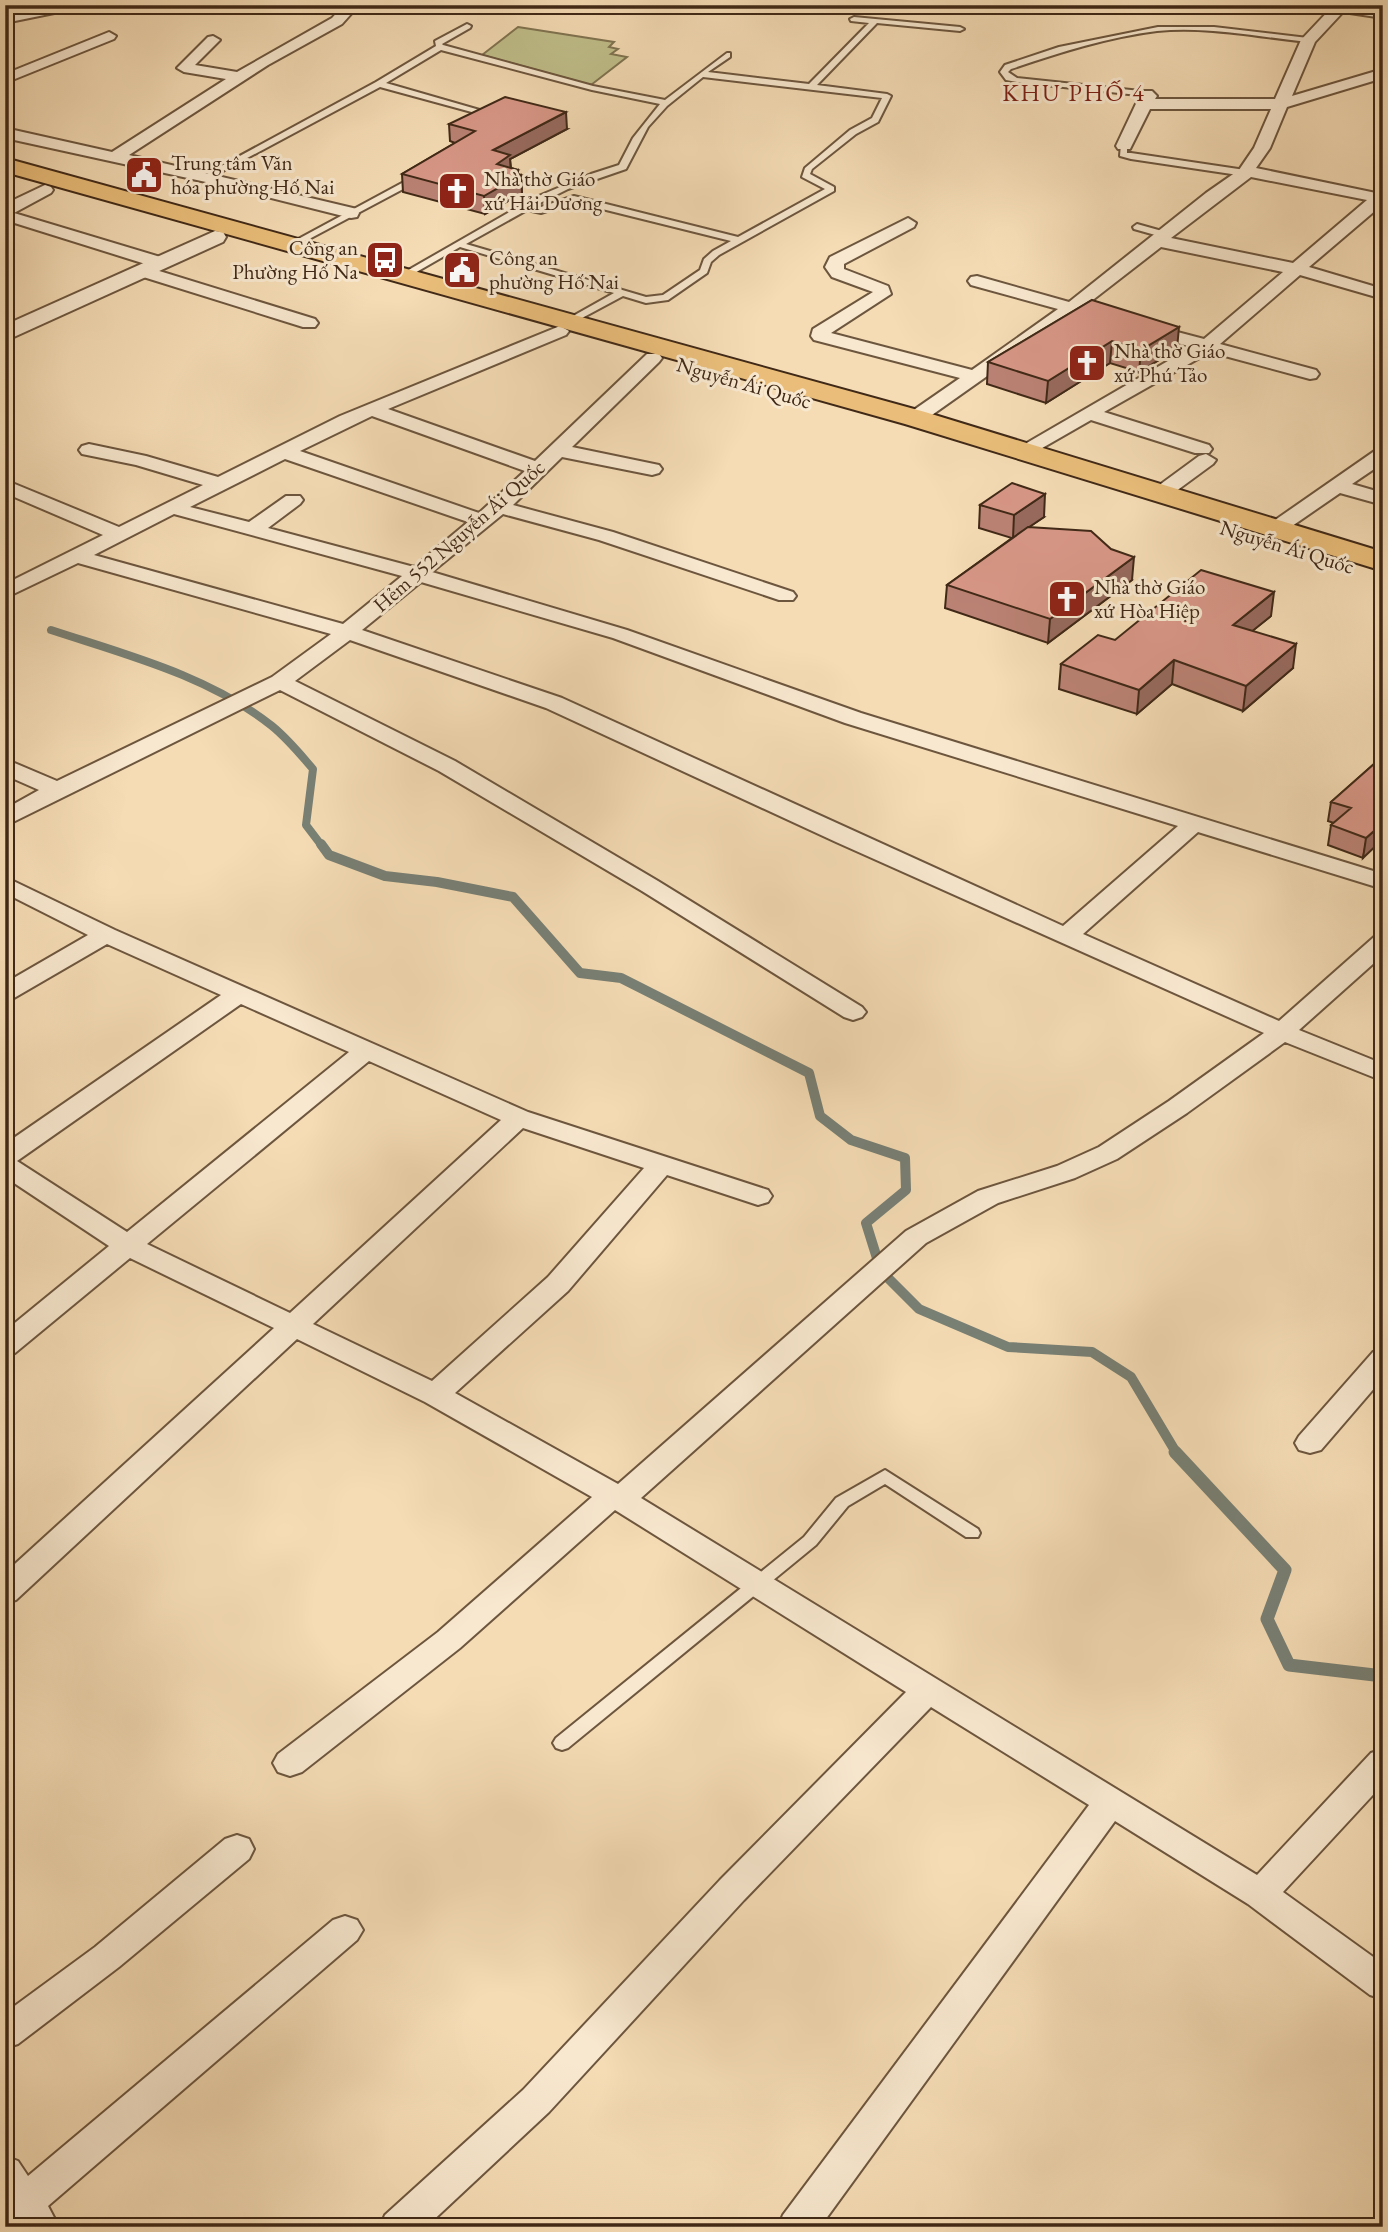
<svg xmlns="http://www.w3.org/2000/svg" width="1388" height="2232" font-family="'EB Garamond',serif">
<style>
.green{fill:#c0bf8b;stroke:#807451;stroke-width:2}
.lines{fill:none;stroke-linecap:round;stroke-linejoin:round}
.stream-far2{stroke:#788075;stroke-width:8}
.stream-far1{stroke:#788075;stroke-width:10}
.stream{stroke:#788075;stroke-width:13}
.service-casing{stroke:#6d563e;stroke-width:4}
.minor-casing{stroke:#6d563e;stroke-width:4}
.tertiary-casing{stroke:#6d563e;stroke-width:4}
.primary-casing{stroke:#402917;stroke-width:4}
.service{fill:#f8e8cf;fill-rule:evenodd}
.minor{fill:#f8e8cf;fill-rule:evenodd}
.tertiary{fill:#f8e8cf;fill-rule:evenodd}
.primary{fill:#eabe7a;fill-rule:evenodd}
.wall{fill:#ba8274;stroke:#402917;stroke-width:2}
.shaded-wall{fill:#976a5e;stroke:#402917;stroke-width:2}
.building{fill:#d89787;stroke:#402917;stroke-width:2}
.labels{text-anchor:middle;stroke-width:6;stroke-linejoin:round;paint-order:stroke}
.far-poi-label{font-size:21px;fill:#402917;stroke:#f8e8cf;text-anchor:start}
.far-street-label{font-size:21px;fill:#402917;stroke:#f8e8cf}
.far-quarter-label{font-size:24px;letter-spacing:2px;fill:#7a1f14;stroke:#f8e8cf}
</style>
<rect width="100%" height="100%" fill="#f5dcb5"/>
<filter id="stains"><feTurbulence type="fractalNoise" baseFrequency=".00286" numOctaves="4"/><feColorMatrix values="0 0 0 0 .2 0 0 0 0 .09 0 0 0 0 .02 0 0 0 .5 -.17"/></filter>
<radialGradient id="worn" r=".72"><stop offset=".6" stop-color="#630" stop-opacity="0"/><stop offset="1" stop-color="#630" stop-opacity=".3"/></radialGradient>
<path class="green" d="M518,27L614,42L609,47L618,49L611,54L627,57L591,85L482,55Z"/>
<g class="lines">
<path class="stream-far2" d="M51,630C127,655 209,676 272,726C288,739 300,754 313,769L306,825L322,846"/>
<path class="stream-far1" d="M321,844L329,855L385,876L437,882L513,897L580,973L621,978L809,1073L820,1116L851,1140L905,1158L906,1190L866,1223L881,1271L919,1309L1008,1347L1092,1352L1131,1377L1177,1454"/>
<path class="stream" d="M1175,1452L1285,1570L1267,1619L1289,1665L1383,1676"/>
<defs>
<path id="service" d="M854,17L960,27L964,29L960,31L877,23L817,85L887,94L891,96L878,122L856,134L812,169L810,174L834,187V191L719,255L711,262L707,273L668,300L646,303L623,296L569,325L566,324V320L614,293L460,247L406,278L398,276L534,198L591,174L619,165L633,138L660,104L592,90L441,50L386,83L490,113V117L380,87L208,179L201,177L376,82L436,46L435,41L467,24L471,26L470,28L442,44L443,45L593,86L665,100L727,53H730V57L708,72L809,84L869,23L851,21L850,19ZM703,77L882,98L872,118L850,130L805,168L802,177L825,189L738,237L574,196L541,207L534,206L568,189L626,169L648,127L667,106ZM574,202L731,241L713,251L704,259L700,270L663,295L646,297L466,244L527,210L541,213Z
M1158,27H1214L1308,38L1312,40L1308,42C1259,37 1207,26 1157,31C1108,37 1058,53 1011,69L1008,72L1017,78L1150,92V96H1147L1017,82L1006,80L1000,72L1005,65L1059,47Z
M1121,144H1127V153H1131L1245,170L1249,173L1245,176L1131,159L1120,156Z
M402,183L406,186L405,188L296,246L289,244Z
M1137,224L1169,233L1170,235L1166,238L1134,229L1133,227Z
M885,1470L978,1529L980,1533L978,1537H966L885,1484L848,1506L816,1545L568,1748L562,1750L556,1748L553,1743L556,1738L804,1537L836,1498Z"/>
<path id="minor" d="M52,5H81L74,9L5,23V15Z
M344,5H359L342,24L268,65L129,155L357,209L359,213L357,217L351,218L215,184L5,138V128L112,152L226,79L184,72L177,68L208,37L213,36L220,40L195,65L237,72L332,18Z
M1334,5L1383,10V18L1343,12L1315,42L1292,96L1383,69V78L1287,107L1270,148L1256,168L1376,193L1383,190V204L1309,267L1383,289V299L1300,275L1220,344L1316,370L1319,374L1316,378L1310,379L1210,352L1104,412L1209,445L1212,449L1209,453H1195L1091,420L1030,455H1016L1013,451L1192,347L1137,332L1134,328L1137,324L1143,323L1204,339L1283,272L1161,247L1085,306L1092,311L1089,315L1075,314L922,422H908L906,418L908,414L960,378L814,340L811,336L813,329L873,292L832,277L825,267L830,257L908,218L916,223L914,227L844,264V269L888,286L891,294L831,333L972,370L1058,309L971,285L968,281L971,277L977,276L1069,302L1206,193L1239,170L1254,148L1271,109H1150L1130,149H1118L1116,146L1142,91H1152L1157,96L1155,99H1275L1301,40ZM1251,177L1367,200L1293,263L1171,238Z
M109,32L116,36L114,39L5,83V74Z
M45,185L51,187L53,190L51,193L14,213L167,259L170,263L161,268L155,267L5,220V204Z
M143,266L315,319L318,323L315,327H303L137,275L134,271L137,267Z
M560,326L569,331L566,335L388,409L535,461L647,354H659L662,358L659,362L572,447L659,465L662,469L659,473L652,475L562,457L513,505L613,532L793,592L796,596L793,600H779L599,540L503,514L432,572L627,630L861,713L1383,874V889L1198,832L1083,934L1279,1021L1374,937L1383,935V955L1299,1030L1383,1064V1081L1285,1042L1187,1113L1117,1159L1075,1178L998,1203L926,1243L641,1498L1257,1875L1371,1753L1383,1749V1784L1283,1892L1383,1964V1999L1370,1995L1248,1904L1115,1821L820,2227H778L783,2215L1089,1805L931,1707L744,1900L549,2112L426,2227H380L385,2215L523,2090L720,1880L906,1692L615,1510L460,1648L302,1772L290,1776L278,1772L273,1763L278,1754L438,1632L592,1497L425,1402L297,1339L16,1600L5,1603V1573L274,1328L130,1258L15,1353L5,1356V1331L109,1246L5,1177V1144L221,995L107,944L14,998L5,1000V983L88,935L5,893V877L115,930L528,1112L768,1190L772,1196L768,1202L758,1205L667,1175L568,1291L455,1393L618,1484L906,1231L978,1191L1057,1166L1099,1147L1169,1101L1264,1033L836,842L546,708L350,640L295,681L455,761L658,881L862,1007L866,1012L862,1017L853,1020L844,1017L642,891L439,771L280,690L5,826V809L39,790L5,775V759L57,781L272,677L331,634L78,563L5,598V584L103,535L5,493V480L119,527L203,485L136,465L82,454L79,450L82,446L89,444L146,456L218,477L340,416ZM372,416L525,471L479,513L300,451ZM285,459L468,522L414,567L268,528L300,504L303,500L300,496H286L249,522L190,507ZM174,514L402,576L343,624L94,555ZM421,582L613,638L845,723L1178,826L1063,926L562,698L362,630ZM241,1004L349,1052L127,1232L17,1161ZM369,1061L501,1120L290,1313L147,1244ZM523,1128L644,1168L548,1277L432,1381L313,1324Z
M1383,448V463L1352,484L1383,493V505L1340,493L1282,533H1268L1265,529L1268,525L1376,450Z
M1206,454L1216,460L1213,464L1168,497H1154L1151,493L1154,489L1199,456Z
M1383,1349V1378L1321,1450L1310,1453L1299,1450L1295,1443L1299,1436L1373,1352Z
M237,1835L249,1839L254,1849L249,1859L119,1967L18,2044L5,2048V2013L95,1947L225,1839Z
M345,1916L357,1920L363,1930L357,1940L48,2206L59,2227H19L5,2206V2156L18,2161L28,2176L333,1920Z"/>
<path id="tertiary" d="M215,231L223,232L226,237L223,242L5,341V325Z"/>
<path id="primary" d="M5,158L925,412L1383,552V571L905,424L5,172Z"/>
</defs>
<use href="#service" class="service-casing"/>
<use href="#minor" class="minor-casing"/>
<use href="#tertiary" class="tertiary-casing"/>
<use href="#primary" class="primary-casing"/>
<use href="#service" class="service"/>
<use href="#minor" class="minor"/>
<use href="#tertiary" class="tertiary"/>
<use href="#primary" class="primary"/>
</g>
<path class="wall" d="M449,124L567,129L510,159L511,168L518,170V174L521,175L522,193L485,214L403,192L402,174L455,143L450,141Z
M1092,300L1177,349L1139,372L1110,363L1046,403L987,384L988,362Z
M980,505L1044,517L1029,527L1132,580L1048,643L945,608L947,585L1012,538L979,528Z
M1271,616L1252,631L1293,668L1243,711L1172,684L1137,714L1059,689L1061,664Z
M1383,756L1363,858L1328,845L1331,825L1334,823L1328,821L1331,802Z"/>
<path class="shaded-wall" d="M566,112L567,129L510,159L511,173L498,182L493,150Z
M518,170V177L521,175L522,193L485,214L484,196L513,173Z
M1179,327L1177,349L1139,372L1141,350Z
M1112,341L1110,363L1046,403L1048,381Z
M1045,494L1044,517L1013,538L1014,515Z
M1134,557L1132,580L1048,643L1050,619Z
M1274,592L1271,616L1230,649L1233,625Z
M1296,644L1293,668L1243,711L1246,686Z
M1174,660L1172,684L1137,714L1139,690Z
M1383,823V839L1363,858L1366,838Z"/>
<path class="building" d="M505,97L566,112L493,150L510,155L497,164L518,170L513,173L521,175L484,196L402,174L475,131L449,124Z
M1092,300L1179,327L1141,350L1112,341L1048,381L988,362Z
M1012,483L1045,494L1014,515L980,505Z
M1028,527L1091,531L1111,549L1134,557L1050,619L947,585Z
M1201,570L1274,592L1233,625L1296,644L1246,686L1174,660L1139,690L1061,664L1098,635L1115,640Z
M1383,756V823L1366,838L1331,825L1351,808L1331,802Z"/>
<defs>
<symbol id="civic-square" viewBox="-11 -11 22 22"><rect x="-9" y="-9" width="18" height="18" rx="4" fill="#8f2418" stroke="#f8e8cf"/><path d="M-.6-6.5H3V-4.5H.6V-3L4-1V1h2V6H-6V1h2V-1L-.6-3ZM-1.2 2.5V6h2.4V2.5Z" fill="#fff"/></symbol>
<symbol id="church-square" viewBox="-11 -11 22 22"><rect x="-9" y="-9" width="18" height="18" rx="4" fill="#8f2418" stroke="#f8e8cf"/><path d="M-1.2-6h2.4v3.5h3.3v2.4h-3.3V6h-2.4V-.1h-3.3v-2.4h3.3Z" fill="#fff"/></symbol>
<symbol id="bus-square" viewBox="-11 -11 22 22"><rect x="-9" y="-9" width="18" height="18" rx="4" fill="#8f2418" stroke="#f8e8cf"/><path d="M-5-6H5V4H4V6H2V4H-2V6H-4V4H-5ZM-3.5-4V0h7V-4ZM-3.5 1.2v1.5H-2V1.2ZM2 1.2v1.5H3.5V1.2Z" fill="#fff"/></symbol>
</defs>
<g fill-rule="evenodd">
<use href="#civic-square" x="122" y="153" width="44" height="44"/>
<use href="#church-square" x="435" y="169" width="44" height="44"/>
<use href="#bus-square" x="363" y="238" width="44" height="44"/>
<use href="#civic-square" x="440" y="248" width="44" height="44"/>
<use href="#church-square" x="1065" y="341" width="44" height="44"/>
<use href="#church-square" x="1045" y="577" width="44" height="44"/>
</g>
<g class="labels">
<g class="far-poi-label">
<text x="171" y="170">Trung tâm Văn<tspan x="171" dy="24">hóa phường Hố Nai</tspan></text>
<text x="484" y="186">Nhà thờ Giáo<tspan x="484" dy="24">xứ Hải Dương</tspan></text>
<text x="358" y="255" text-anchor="end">Công an<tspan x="358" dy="24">Phường Hố Na</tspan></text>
<text x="489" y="265">Công an<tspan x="489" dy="24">phường Hố Nai</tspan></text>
<text x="1114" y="358">Nhà thờ Giáo<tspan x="1114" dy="24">xứ Phú Tảo</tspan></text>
<text x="1094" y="594">Nhà thờ Giáo<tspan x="1094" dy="24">xứ Hòa Hiệp</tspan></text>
</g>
<g class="far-street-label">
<text transform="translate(744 383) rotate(16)" y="7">Nguyễn Ái Quốc</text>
<text transform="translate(459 536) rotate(-41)" y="7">Hẻm 552 Nguyễn Ái Quốc</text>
<text transform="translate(1287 547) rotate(17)" y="7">Nguyễn Ái Quốc</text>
</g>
<g class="far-quarter-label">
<text x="1074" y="101">KHU PHỐ 4</text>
</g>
</g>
<rect width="1388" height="2232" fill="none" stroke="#f5dcb5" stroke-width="28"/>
<rect x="7" y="7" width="1374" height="2218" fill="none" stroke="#402917" stroke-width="3.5"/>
<rect x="14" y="14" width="1360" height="2204" fill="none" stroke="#402917" stroke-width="2"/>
<rect width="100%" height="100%" filter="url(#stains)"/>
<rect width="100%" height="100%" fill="url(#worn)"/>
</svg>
